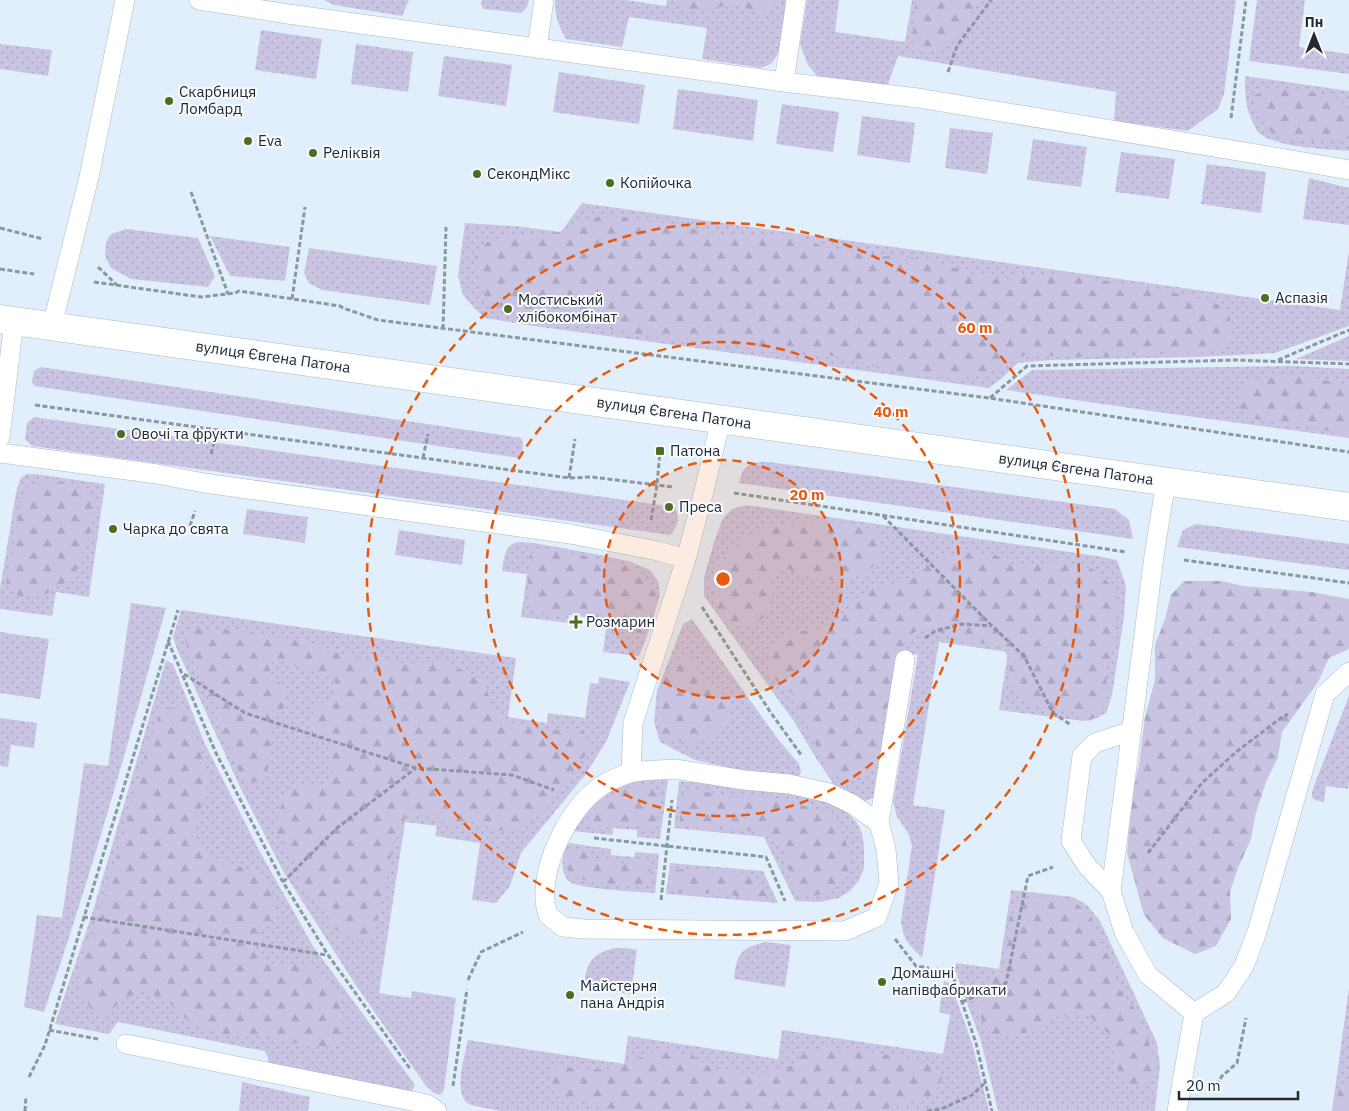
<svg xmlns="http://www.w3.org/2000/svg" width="1349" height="1111" font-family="'IBM Plex Sans',sans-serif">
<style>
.green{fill:url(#green-dots)}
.forest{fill:url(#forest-firs)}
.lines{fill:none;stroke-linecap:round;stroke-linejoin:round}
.service-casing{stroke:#aabac9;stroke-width:20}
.secondary-casing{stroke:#aabac9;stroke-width:29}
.path{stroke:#8d97a1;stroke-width:3;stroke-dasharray:5 2.5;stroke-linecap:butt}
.service{stroke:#fff;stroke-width:19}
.secondary{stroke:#fff;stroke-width:28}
.ring{fill:none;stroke:#e8590c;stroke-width:2.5;stroke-dasharray:9 6}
.poi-dot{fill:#4f6c21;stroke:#f7fbfe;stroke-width:2}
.labels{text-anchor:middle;stroke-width:4;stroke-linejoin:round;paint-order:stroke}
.poi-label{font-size:15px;fill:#23292f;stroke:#f7fbfe;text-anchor:start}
.street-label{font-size:15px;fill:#23292f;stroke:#f7fbfe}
.centre{fill:#e8590c;stroke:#f7fbfe;stroke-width:2.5}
.ring-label{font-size:15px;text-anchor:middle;font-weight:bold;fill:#e8590c;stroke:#f7fbfe;stroke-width:4;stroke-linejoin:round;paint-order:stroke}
</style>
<defs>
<pattern id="green-dots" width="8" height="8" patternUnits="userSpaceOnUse" patternTransform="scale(1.25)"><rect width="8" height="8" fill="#c9c4e2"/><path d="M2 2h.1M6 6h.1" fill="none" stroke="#aca8c2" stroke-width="1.8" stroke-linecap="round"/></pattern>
<pattern id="forest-firs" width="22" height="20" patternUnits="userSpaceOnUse" patternTransform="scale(1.25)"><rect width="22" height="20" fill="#c9c4e2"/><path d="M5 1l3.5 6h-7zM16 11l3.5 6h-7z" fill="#aca8c2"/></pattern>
</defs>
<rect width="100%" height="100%" fill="#e1effc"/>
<path class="green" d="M324,0H409L402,16L334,5Z
M482,0H529L527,7L521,13L484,9L481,5Z
M555,0H626L666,6L667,0H786C784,18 785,54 769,65C766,66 764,67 761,68L702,59L707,28L629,17L622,47L566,39C558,24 555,17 555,0Z
M807,0H839L835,32L905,42L912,0H1236L1224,94L1218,109L1188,131L1114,121L1116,92L898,56L887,87L818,77L808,65L800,44Z
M1257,0H1305L1299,47L1349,54V74L1249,61Z
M261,30L322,39L316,79L255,70Z
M0,44L52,50L48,76L0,69Z
M356,44L413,52L408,92L351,84Z
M444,56L512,65L506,106L438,96Z
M559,72L645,85L639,124L553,112Z
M1245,76L1349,91V151C1327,149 1274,148 1258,132C1257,132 1255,126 1254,125C1245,108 1245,95 1245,76Z
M678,89L758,100L753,141L673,129Z
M782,104L839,112L833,152L776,144Z
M862,116L915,123L910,163L857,155Z
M950,128L993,133L987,174L945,168Z
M1033,139L1087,147L1081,187L1027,180Z
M1121,152L1175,159L1169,199L1115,192Z
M1207,164L1266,172L1261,213L1201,204Z
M1309,178L1349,188V225L1303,219Z
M582,203L1340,310L1349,251V326L1275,353L1198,357L1051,360L1018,363L1001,379L989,388L534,326L485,318L474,308L463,295L458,276L465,223L514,226L561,232Z
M126,229L198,238L215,277L208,287L131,279L111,268L105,256L106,242L111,234Z
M210,236L290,247L285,281L230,276Z
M309,248L437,266L430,305L322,290L309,283L304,273Z
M1349,336V361L1296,359Z
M1294,366L1349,369V438L1165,413L1006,390L1032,370Z
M41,367L521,438C524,444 523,452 519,458L34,386L32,381L34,371Z
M34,417L675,507C680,517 678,527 670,535L32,446L25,439L27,423Z
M759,462H769L1115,509L1129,520L1133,539L739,483C742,469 745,466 759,462Z
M26,474H35L105,484L89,597L56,592L52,616L0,609V589L16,493L20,479Z
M746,505L1097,556L1117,560L1126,586L1124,616L1115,676L1112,695L1106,713L1095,719L1083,721L999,710L1008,652L939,642L913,805L945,810L922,958C909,944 904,942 901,922L912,845L908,833L897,817L893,802L918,655L897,651L873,798L863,802L838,791L816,758L795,723L704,596V578L714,542L723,518L732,509Z
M247,509L308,517L305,543L243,534Z
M1196,524L1349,544V570L1177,547L1183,530Z
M399,530L465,540L462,565L395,555Z
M517,542L534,543L600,555L628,561L650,570L658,581L660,594L652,623L639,656L603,652L607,620L569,615L568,623L521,617L527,574L502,571C504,559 504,546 517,542Z
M131,603L166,608C128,744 90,879 44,1012L24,1007L37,915L62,918L84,763L108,766Z
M181,610L516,658L508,717L547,723L548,713L585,718L590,683L598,684L599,677L630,682L606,742L585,775L521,853L510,886L496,903L472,900L480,843L435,836L437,826L405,822L379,993L411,998L412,991L456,998L444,1090L440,1095L434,1093L426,1086L355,984L283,871L240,787L177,649L173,637Z
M692,619L777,738L799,764L801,772L798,779L749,772L695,760L660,742L654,722L657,691L683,624Z
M0,632L49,639L40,699L0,693Z
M166,660L173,664L205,744L260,852L313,946L415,1085L410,1095L268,1067V1057L264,1051L133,1025L118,1022L109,1034L55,1024L93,911Z
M1349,696V781L1348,789L1326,786L1324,802C1308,800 1311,796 1315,783Z
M0,718L37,723L34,748L11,745L8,767L0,766Z
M649,779L668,780L660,839L637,837V830L613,828L612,835L572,831L586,810L614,789L631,783Z
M679,781L795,793L834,803L847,812L857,823L862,833L864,847V868L859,880L851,890L839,898L820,902L795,901L764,837L674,828Z
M569,843L611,849V855L634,857L635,852L659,854L655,893C640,892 580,889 570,882C559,873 561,854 569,843Z
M670,863L763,871L778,903L666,894Z
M1011,890L1073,897L1087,905L1100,921L1157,1043L1160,1066L1155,1111H998L981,1041L955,970L956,963L999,969Z
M766,942L791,945L785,987L734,979C737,953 740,948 766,942Z
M615,948H626L637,950L631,994L584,987C586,963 591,954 615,948Z
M944,981L951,984L972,1043L989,1111H500C493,1109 475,1107 469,1104C452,1094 465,1056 468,1040L624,1064L628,1036L778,1059L782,1030L943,1054L950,1015L939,1012Z
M1349,988V1111H1332Z
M242,1082L310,1097L308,1111H239Z"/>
<path class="forest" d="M678,0H778L769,12L756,13L741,5L695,9H687Z
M917,0H977L961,36L942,49L934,52H919L913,47C914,33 912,12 917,0Z
M1268,89H1285L1334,95L1349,109V130L1339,141C1318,141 1291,144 1273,133C1267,129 1262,120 1259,114C1255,106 1253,104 1255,95Z
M597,217H630L730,236H797L825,247L868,255L913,258L942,264L992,279L1063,272L1116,283L1187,295L1218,304L1229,314L1232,333L1222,350L1196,353L1129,355L1106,357H1075L1026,354L1008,365L985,373L964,378H939L915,375L828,355L790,354L760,351L720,341L695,338H660L593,326L546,314L525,313L495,306L484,295L475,256L487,242L514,236L559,232L581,221Z
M1279,376H1310L1342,385L1349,386V438L1319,428L1265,421L1246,417L1239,406L1242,390L1253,380Z
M52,479L83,489L95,500L91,530L82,553L74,577L46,594L20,597L6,586L9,565L16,542L19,504L29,485Z
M801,522H832L861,525L876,532L881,544L879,563L860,575L839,581L804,576L785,567L772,577L773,590L769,613L752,626L730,623L716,605L712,582L716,565L756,528Z
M538,550L573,553L634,567L656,588L654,614L642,633L612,631L606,620L586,615L545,614L530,604L528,577L530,554Z
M962,551L996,555L1011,564H1045L1059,561L1093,569L1109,583L1119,602L1114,648L1106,670L1107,691L1102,713L1088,721L1067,709H1043L1021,697L1011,684L1009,658L1000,645L965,642L947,633L916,630L901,653L893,699L883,713L880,743L873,764L860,780L844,779L827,771L793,694L781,685L769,673L771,653L783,639L791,632L819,629L841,620L852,602L871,588L890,586L912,579L927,565Z
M1184,581H1222L1243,586L1312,592L1349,599V649L1329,658L1318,682L1282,732L1278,757L1266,782L1255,816L1251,839L1238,868L1230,891L1231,919L1216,946L1195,954L1163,938L1144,915L1127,853L1132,796L1139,765L1145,717L1155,680V645L1165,619L1171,595Z
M194,629H223L302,641L354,658L403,663L446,662L484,681L494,712L517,726L546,730H583L591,747L544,812L524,828L497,831L478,821L447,825L431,814L406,817L395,835L382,901L372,939L350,938L335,929L321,903L302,886L293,857L277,833L278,815L285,795L302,785L325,787L332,776V759L325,739L311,723L314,706L334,698L335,679C317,671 298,667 279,660L268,664L272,676L286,689L284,708L274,716L271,729V750L267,772L259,783L242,779L227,740L217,721L218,707L204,692L206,677L199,671L196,662L185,641Z
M689,654C700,676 710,688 730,703L731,717C720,729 706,745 688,743C680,742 672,739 665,738L657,717L665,677L674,659Z
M181,707L195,738L210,777L203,802L193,832L205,853L227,863L252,870L264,880L274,896L277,918L260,929L255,954L272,964L304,963L322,975L340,997L343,1032L336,1047L309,1046L277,1038L250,1034L223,1035L190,1022L167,1001L141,991L121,1001L107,1014L93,1012L81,992L79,964L90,936L104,899L134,797L147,748L162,709Z
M639,785C666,785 663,810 652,828C641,829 631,824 619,824C605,824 606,835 588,826V815L593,808L613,794L627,788Z
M692,791C705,791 718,794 731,796C744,798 758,795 771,797C791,800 811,809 831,814C849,838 863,877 827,892C820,895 812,897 805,895C784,888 792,864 784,849C779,839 770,838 761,835C757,834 752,831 747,830C734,827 719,831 705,829C697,828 690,825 682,826L680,824V814L683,796Z
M580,849L598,859L621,863L641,860L650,866L651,874L645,884C630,886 583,884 571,874C566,869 566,862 566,855L572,851Z
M686,869C694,871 702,872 711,872C732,873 763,866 767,896L757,900L727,894L713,893L688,894L675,892L671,887V872L676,870Z
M1036,896L1060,897L1075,902L1091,916L1101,945L1110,958L1121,992L1136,1010L1147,1037L1155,1061L1153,1080L1144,1086L1129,1084L1118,1071L1110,1035L1088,1015H1071L1050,1018L1042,1031L998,1036L984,1025L975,1003L984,980L1002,973L1007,950L1009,919L1021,900Z
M828,1047L903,1057L934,1065L942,1078L933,1096L913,1100L885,1109L884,1111H625L578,1103L561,1094L550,1082V1073L558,1067L588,1069H612L657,1051L692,1055L716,1071L751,1073L784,1071L805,1053Z
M1349,1083V1111H1335L1336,1098L1342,1084Z"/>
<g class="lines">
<defs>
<path id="service" d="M199,0L288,14L537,48L784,82L918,98L1286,159L1349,170
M537,48L544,0
M784,82L796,0
M52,326L89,177L125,0
M0,437L14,321
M0,453L157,474L204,483L570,534L658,551L686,559
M1166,481L1154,556L1111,891L1124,932L1148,975L1194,1013
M675,769L744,780L789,784L829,793L852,804L879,823L886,849L889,883L877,917L845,931L584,929L563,927L548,915C547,910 545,905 545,900C543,860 569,809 601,786C608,781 621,776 629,773C641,770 663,770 675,769Z
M631,773L633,723L686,559L704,491L721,419
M879,823L905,660
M1111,891L1087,866L1071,841L1082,756L1095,743L1131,731
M126,1044L427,1104L437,1111
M1177,1111L1194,1013L1226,993L1244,966L1257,932L1325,694L1349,672"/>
<path id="secondary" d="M0,319L1349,507"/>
</defs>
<use href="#service" class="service-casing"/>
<use href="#secondary" class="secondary-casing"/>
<path class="path" d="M948,72L957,46L991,0
M1231,118L1246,0
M191,192L228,294
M0,228L43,239
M98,267L117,285
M0,269L34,274
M94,282L201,297L235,293L239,291L340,306L343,308L378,320L989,398L1349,452
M292,299L305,207
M443,329L446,227
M1278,360L1349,330
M990,398L1027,366L1235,360L1349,364
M35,405L569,478L592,477L673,487
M211,454L217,431
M423,458L428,434
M569,478L575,439
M734,493L1126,552
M883,516L992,626L1024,656L1053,713L1071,725
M651,520L657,485L660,451
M190,526L195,511
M1184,560L1349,583
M702,607L771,713L802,756
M925,638L935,631L962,624L991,626
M168,641L216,753L283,882L328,955L411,1070
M184,674L245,713L416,768L512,775L554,790
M594,838L766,857L785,901
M1148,853L1202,783L1236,752L1281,718L1288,714
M283,882L337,828L416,768
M661,900L672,800
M83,917L327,955
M895,939L916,966L929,968
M936,969L952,973L976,1043L992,1111
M468,980L481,952L523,932
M962,1002L1006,983L1028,876L1053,867
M49,1030L98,1039
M29,1077L45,1045L178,610
M453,1086L467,989
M1213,1092L1222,1076L1237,1063L1246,1018
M25,1111L26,1096
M927,1111L941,1109L972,1095L985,1083"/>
<use href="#service" class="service"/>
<use href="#secondary" class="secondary"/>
</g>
<circle cx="723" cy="579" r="119" fill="#e8590c" fill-opacity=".12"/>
<g class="ring">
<circle cx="723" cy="579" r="119"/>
<circle cx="723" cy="579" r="237"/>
<circle cx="723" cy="579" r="356"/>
</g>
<g class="poi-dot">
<circle cx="169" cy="101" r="5"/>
<circle cx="248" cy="141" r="5"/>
<circle cx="313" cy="153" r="5"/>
<circle cx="477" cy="174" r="5"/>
<circle cx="610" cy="183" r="5"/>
<circle cx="1265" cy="298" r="5"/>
<circle cx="508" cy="309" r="5"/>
<circle cx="121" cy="434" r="5"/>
<rect x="655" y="446" width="10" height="10" rx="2.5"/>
<circle cx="669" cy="507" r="5"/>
<circle cx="113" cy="529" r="5"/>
<path d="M573.5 614.5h5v5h5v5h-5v5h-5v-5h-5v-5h5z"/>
<circle cx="882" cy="982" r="5"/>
<circle cx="570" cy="995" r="5"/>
</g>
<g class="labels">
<g class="poi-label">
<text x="179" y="97">Скарбниця<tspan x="179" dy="17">Ломбард</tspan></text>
<text x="258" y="146">Eva</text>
<text x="323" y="158">Реліквія</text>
<text x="487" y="179">СекондМікс</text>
<text x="620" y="188">Копійочка</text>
<text x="1275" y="303">Аспазія</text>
<text x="518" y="305">Мостиський<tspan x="518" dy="17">хлібокомбінат</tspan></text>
<text x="131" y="439">Овочі та фрукти</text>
<text x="670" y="456">Патона</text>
<text x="679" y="512">Преса</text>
<text x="123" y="534">Чарка до свята</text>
<text x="586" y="627">Розмарин</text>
<text x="892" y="978">Домашні<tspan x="892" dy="17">напівфабрикати</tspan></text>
<text x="580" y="991">Майстерня<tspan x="580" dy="17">пана Андрія</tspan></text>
</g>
<g class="street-label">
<text transform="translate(273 357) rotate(8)" y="5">вулиця Євгена Патона</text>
<text transform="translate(674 413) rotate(8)" y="5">вулиця Євгена Патона</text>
<text transform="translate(1076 469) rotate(8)" y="5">вулиця Євгена Патона</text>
</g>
</g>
<circle cx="723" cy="579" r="8" class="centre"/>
<g class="ring-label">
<text x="975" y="333">60 m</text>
<text x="891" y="417">40 m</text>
<text x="807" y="500">20 m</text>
</g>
<g transform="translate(1314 35)" stroke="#f7fbfe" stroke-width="4" paint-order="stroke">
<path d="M0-4L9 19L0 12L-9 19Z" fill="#23292f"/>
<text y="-8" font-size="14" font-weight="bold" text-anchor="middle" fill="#23292f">Пн</text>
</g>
<path d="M1179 1091v8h119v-8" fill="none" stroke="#23292f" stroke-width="2.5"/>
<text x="1186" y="1091" font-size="15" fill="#23292f" stroke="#f7fbfe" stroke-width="4" paint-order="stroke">20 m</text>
</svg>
